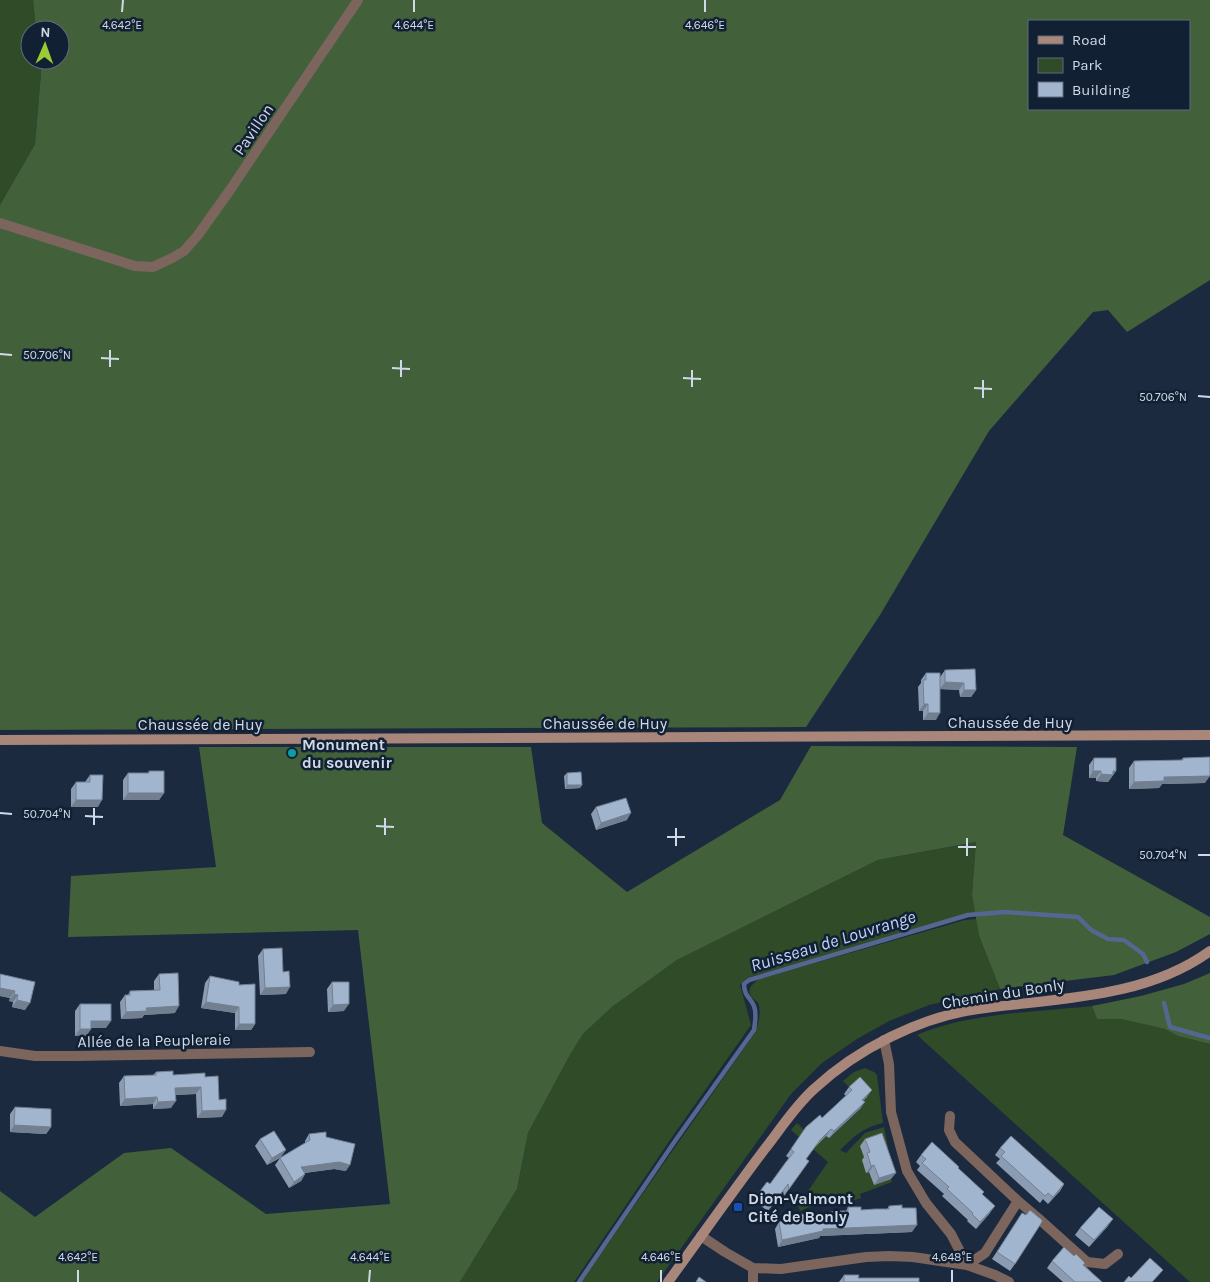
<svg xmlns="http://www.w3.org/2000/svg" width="1210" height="1282" font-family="Karla,sans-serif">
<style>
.green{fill:#2f4b28}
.forest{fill:#42603a;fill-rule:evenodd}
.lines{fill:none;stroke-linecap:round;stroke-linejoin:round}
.stream{stroke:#546791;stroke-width:4.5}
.street{stroke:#7b655d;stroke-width:10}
.secondary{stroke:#a9867a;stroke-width:10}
.wall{fill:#8b9cb2}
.shaded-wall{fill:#717f91}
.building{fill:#a2b5cf;stroke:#717f91}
.ticks{fill:none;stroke:#d0d9e7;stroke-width:2}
.culture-dot{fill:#0f9aa8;stroke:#122034;stroke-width:2}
.transit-dot{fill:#1a4fb4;stroke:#122034;stroke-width:2}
.labels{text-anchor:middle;stroke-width:5;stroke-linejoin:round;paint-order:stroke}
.street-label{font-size:16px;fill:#d0d9e7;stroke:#122034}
.poi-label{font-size:16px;font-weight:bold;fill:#d0d9e7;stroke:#122034;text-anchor:start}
.water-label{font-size:18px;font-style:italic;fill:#bfd2fa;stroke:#122034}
.ticks-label{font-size:12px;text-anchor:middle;fill:#d0d9e7;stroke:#122034;stroke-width:5;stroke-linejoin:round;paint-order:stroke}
</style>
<rect width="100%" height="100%" fill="#1c2a3f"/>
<path class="green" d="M0,0H33L36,30H30V60H40L41,73L35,144L0,205Z
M976,842L972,894L976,913L967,914L747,978L740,985L751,1025L670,1140L574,1282H460L517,1189L528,1133L570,1055L583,1034L612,1007L677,960L878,860Z
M977,919L979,936L1000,989L929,1005L889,1021L857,1039L822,1063L791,1094L657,1282H581L754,1034C758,1027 762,1012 758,1003C756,1000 751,998 750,994C747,988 755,982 759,979L965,920Z
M1092,1006L1097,1019H1121L1166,1029L1178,1036L1210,1044V1282H1190L917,1035C967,1013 1037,1012 1092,1006Z
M865,1068L874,1072L877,1075L883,1123C862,1128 855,1136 840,1150L846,1153L865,1133L884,1127L888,1147L881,1150L861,1146L865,1159L867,1173L869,1172L874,1185L891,1179L892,1182L860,1194L861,1198L849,1202H821L800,1211L798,1206L801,1201L828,1162L791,1130L797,1123L805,1131L826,1136L829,1138L860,1110L850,1088L843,1081L854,1072Z"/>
<path class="forest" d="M33,0H1210V280L1127,332L1108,310L1093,312L989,431L880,615L806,727L0,730V205L35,144L41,73L40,60H60V30H36ZM1029,21H1189V109H1029Z
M811,746L1077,747L1063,835L1210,917V934L1176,952L1114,975L1000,989L979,936L972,894L976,842L878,860L677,960L612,1007L583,1034L570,1055L528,1133L517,1189L460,1282H0V1191L35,1217L124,1153L171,1148L266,1214L390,1204L358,930L68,937L71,876L216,867L199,747H531L542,823L627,892L780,800Z
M1210,973V1044L1178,1036L1165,1029L1121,1019H1097L1092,1006L1141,996L1184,984Z"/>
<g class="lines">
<path class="stream" d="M1164,1003L1170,1027L1210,1038
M579,1282L675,1141L754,1030C755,1022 757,1014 754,1006C750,997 744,996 744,984L749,980L968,915L1005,912L1078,917L1091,930L1108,939L1124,940L1143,954L1147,962"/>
<path class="street" d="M0,223L135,266L153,267L172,258L184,251L198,235L230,190L358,0
M884,1040L889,1064L891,1112L907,1171L926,1203L951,1234L967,1265
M0,1051L35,1056H76L310,1052
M950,1116L949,1130L955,1142L1018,1201L1038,1218L1087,1262L1105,1264L1118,1254
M701,1236L725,1252L753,1268L781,1269L866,1257L889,1256L913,1257L967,1265L995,1275L1009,1282
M967,1265L985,1253L1018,1201
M753,1282V1268"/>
<path class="secondary" d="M0,740L1210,735
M668,1282C700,1238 731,1194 764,1150C780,1130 794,1107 814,1089C857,1049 920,1017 978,1009C1056,998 1144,999 1210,951"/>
</g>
<path class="wall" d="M945,670L976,690L971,697H960L959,690L940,689V677Z
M926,673L936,720H923V711H919L918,687L921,683V680Z
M1094,758L1116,771L1108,782L1096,781V778H1089V765Z
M1183,758L1205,783L1162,784L1159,788L1129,789V768L1134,761L1181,760Z
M149,771L164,793L159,800H123V780L128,773H148Z
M567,773L582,785L580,788L565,789L564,776Z
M90,775L98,807H71V789L76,782H85Z
M596,807L627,820L596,830L591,814Z
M263,949L283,972L286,994L260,995L258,956Z
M159,974L175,1013L144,1015L142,1018L121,1019L120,1002L125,995H128L130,991L154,990V981Z
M210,976L239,985L255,1024L251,1030H235V1013L201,1008L205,983Z
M35,982L25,1010L12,1007L13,1002L9,1001L10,998L0,996Z
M332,982L344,1011L328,1012L327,989Z
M80,1004L106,1028H91V1029L86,1036H75V1011Z
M156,1072L173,1075L205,1077L219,1100L222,1117L197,1118L196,1094L176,1095L171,1108L153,1109V1104L120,1106L119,1083L124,1076L153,1075Z
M849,1087L867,1097L863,1101L860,1109L829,1138L826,1136L815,1147L806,1159L809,1161L784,1196L783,1191L768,1211L754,1201L767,1182L770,1184L789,1158L786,1156L806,1127L822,1118L846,1096L844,1094Z
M15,1107L51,1127L46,1134L10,1132V1114Z
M309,1134L326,1137L346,1171L334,1169L305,1173V1174L301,1181L289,1188L275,1165L280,1158L267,1165L255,1146L260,1139L281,1157L305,1143V1141Z
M865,1139L891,1179L874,1185L869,1172L866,1173L862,1160L864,1157L860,1146Z
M1000,1148L1064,1184L1060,1191L1048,1204L1043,1199L1040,1203L996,1163L1000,1159L995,1155Z
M921,1155L958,1168L982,1194L990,1213L976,1229L967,1221L968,1220L942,1196L944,1194L917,1170L920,1166L916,1162Z
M889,1206L902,1208L912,1232L820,1236L819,1238L778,1247L775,1229L779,1222L790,1220L793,1216L806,1217L846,1211L848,1207L861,1210L887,1209Z
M1022,1213L1026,1215L1015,1264L1010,1271L992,1259Z
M1108,1226L1089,1247L1075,1235L1080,1228Z
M1052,1261L1085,1263L1084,1265L1102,1282H1063L1047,1268Z
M844,1275L858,1278L919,1282H839Z"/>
<path class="shaded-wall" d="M945,682L964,683L959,690L940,689Z
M964,690H976L971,697H960Z
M924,704H928L923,711H919Z
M928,713H940L936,720H923Z
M1093,771H1101L1096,778H1089Z
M1113,771H1116L1108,782L1096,781L1101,774Z
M1210,776L1205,783L1162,784L1159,788L1129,789L1134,782L1164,777Z
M567,785H582L580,788L565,789Z
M128,793H164L159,800H123Z
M76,800H102L98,807H71Z
M631,813L627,820L596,830L601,823Z
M290,987L286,994L260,995L265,988Z
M0,988L15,991L10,998L0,996Z
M14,994L18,995L13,1002L9,1001Z
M17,1000L30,1003L25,1010L12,1007Z
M206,1002L239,1007L235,1013L201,1008Z
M349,1004L344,1011L328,1012L333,1005Z
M179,1006L175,1013L144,1015L142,1018L121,1019L126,1012L146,1008Z
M91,1021H111L106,1028H86Z
M239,1024H255L251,1030H235Z
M80,1029H91L86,1036H75Z
M201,1087L196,1094L171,1095L175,1088Z
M872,1090L867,1097L857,1106L862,1100Z
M157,1097L153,1104L120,1106L125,1099Z
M176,1101L171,1108L153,1109L158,1102Z
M865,1102L860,1109L829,1138L834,1131Z
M226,1110L222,1117L197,1118L202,1111Z
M14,1125L51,1127L46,1134L10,1132Z
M831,1129L826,1136L815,1147L820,1140Z
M286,1150L281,1157L267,1165L272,1158Z
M339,1162L350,1165L346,1171L334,1169L296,1174L301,1167Z
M874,1165L869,1172L866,1173L871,1166Z
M896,1173L891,1179L874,1185L879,1178Z
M305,1174L301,1181L289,1188L294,1182Z
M1064,1184L1060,1191L1048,1204L1053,1197Z
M995,1206L990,1213L976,1229L980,1222Z
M1113,1219L1108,1226L1089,1247L1094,1240Z
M917,1225L912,1232L820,1236L819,1238L778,1247L782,1240L823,1229Z"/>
<path class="building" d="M975,669L976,690H964V683L945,682V670Z
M926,673H940V713H928V704H924L923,680H926Z
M1210,757V776L1164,777V781L1134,782V761L1183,760V758Z
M1094,758H1116V771H1113V775L1101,774V771H1093Z
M149,771H164V793H128V773H149Z
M581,772L582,785H567V773Z
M90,775H103L102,800H76V782H90Z
M626,798L631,813L601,823L596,807Z
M282,948L283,972L289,971L290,987L265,988L263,949Z
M178,973L179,1006L146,1008L147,1011L126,1012L125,995H130V991L160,990L159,974Z
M0,974L35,982L30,1003L17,1000L18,995L14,994L15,991L0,988Z
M210,976L239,982V985L255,984V1024H239V1007L206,1002Z
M332,982H349V1004L333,1005Z
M80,1004H111V1021H91V1029H80Z
M173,1071V1075L205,1073V1077L218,1076L219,1100L226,1099V1110L202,1111L201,1087L175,1088L176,1101L158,1102L157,1097L125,1099L124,1076L156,1075V1072Z
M860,1077L872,1090L862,1100L865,1102L834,1131L831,1129L820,1140L806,1159L809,1161L789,1189L788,1184L773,1204L758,1194L767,1182L770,1184L786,1162L794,1152L791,1149L806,1127L820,1115L822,1118L852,1090L849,1087Z
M15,1107L51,1109V1127L14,1125Z
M274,1131L286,1150L272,1158L260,1139Z
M326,1132V1137L355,1144L350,1165L339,1162L301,1167L305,1174L294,1182L280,1158L310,1140L309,1134Z
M882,1133L896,1173L879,1178L874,1165L871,1166L869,1159L867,1153L870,1152L865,1139Z
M1011,1136L1064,1184L1053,1197L1048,1193L1045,1196L1001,1156L1005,1152L1000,1148Z
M932,1142L959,1167L958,1168L984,1192L982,1194L995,1206L980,1222L972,1214L973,1213L947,1189L949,1187L922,1163L926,1159L921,1155Z
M902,1205V1208H916L917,1225L823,1229V1231L782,1240L779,1222L793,1220V1216L805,1214L806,1217L836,1211H848V1207H861V1210L875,1209H889V1206Z
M1099,1207L1113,1219L1094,1240L1080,1228Z
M1030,1210L1042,1220V1222L1015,1264L997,1252L1022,1213L1026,1215Z
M1064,1247L1074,1256L1076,1254L1085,1263L1083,1265L1102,1282H1075L1052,1261Z
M1150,1258L1163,1270L1152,1282H1124L1129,1276L1131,1278Z
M844,1275H859L858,1278H919V1282H844Z
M699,1277L706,1282H696Z"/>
<path class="ticks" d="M122,12L123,0M414,12V0M705,12V0M0,354L12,355M101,358L119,359M110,367V350M392,368L410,369M401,377V360M683,378L701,379M692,387V370M974,388L992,389M1198,396L1210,397M983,398V380M0,813L12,814M85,816L103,817M94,825V808M376,826L394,827M385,835V818M667,837H685M676,846V828M958,847H976M1198,855H1210M967,856V838M78,1282V1270M369,1282L370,1270M661,1282V1270M952,1282V1270"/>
<circle class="culture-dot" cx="292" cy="753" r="5"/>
<rect class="transit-dot" x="733" y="1202" width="10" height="10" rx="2.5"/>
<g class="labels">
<g class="street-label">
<text transform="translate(253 129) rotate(-56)" y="6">Pavillon</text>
<text x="1010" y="728">Chaussée de Huy</text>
<text x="605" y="729">Chaussée de Huy</text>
<text x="200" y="730">Chaussée de Huy</text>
<text transform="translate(1003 993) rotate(-9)" y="6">Chemin du Bonly</text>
<text transform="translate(154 1040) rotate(-1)" y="6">Allée de la Peupleraie</text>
</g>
<g class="poi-label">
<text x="302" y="750">Monument<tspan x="302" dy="18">du souvenir</tspan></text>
<text x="748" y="1204">Dion-Valmont<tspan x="748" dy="18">Cité de Bonly</tspan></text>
</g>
<g class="water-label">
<text transform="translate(833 941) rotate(-17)" y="6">Ruisseau de Louvrange</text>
</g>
</g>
<g class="ticks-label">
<text x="122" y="29">4.642°E</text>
<text x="414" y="29">4.644°E</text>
<text x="705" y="29">4.646°E</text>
<text x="47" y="359">50.706°N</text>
<text x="1163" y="401">50.706°N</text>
<text x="47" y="818">50.704°N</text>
<text x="1163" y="859">50.704°N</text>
<text x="78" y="1261">4.642°E</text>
<text x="370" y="1261">4.644°E</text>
<text x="661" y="1261">4.646°E</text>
<text x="952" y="1261">4.648°E</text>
</g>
<rect x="1028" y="20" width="162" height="90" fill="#122034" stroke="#5e6a7c"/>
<rect x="1038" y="36" width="25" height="8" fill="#a9867a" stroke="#5e6a7c"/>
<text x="1072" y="45" font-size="15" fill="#d0d9e7">Road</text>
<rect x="1038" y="58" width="25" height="15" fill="#2f4b28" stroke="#5e6a7c"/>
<text x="1072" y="70" font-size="15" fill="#d0d9e7">Park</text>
<rect x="1038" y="82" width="25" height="15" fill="#a2b5cf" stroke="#5e6a7c"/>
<text x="1072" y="95" font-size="15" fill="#d0d9e7">Building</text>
<g transform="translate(45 45) rotate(2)"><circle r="24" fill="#122034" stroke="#5e6a7c"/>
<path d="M0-4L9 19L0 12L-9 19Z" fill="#9acb34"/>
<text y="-8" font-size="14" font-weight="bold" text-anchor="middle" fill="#d0d9e7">N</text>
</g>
</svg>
